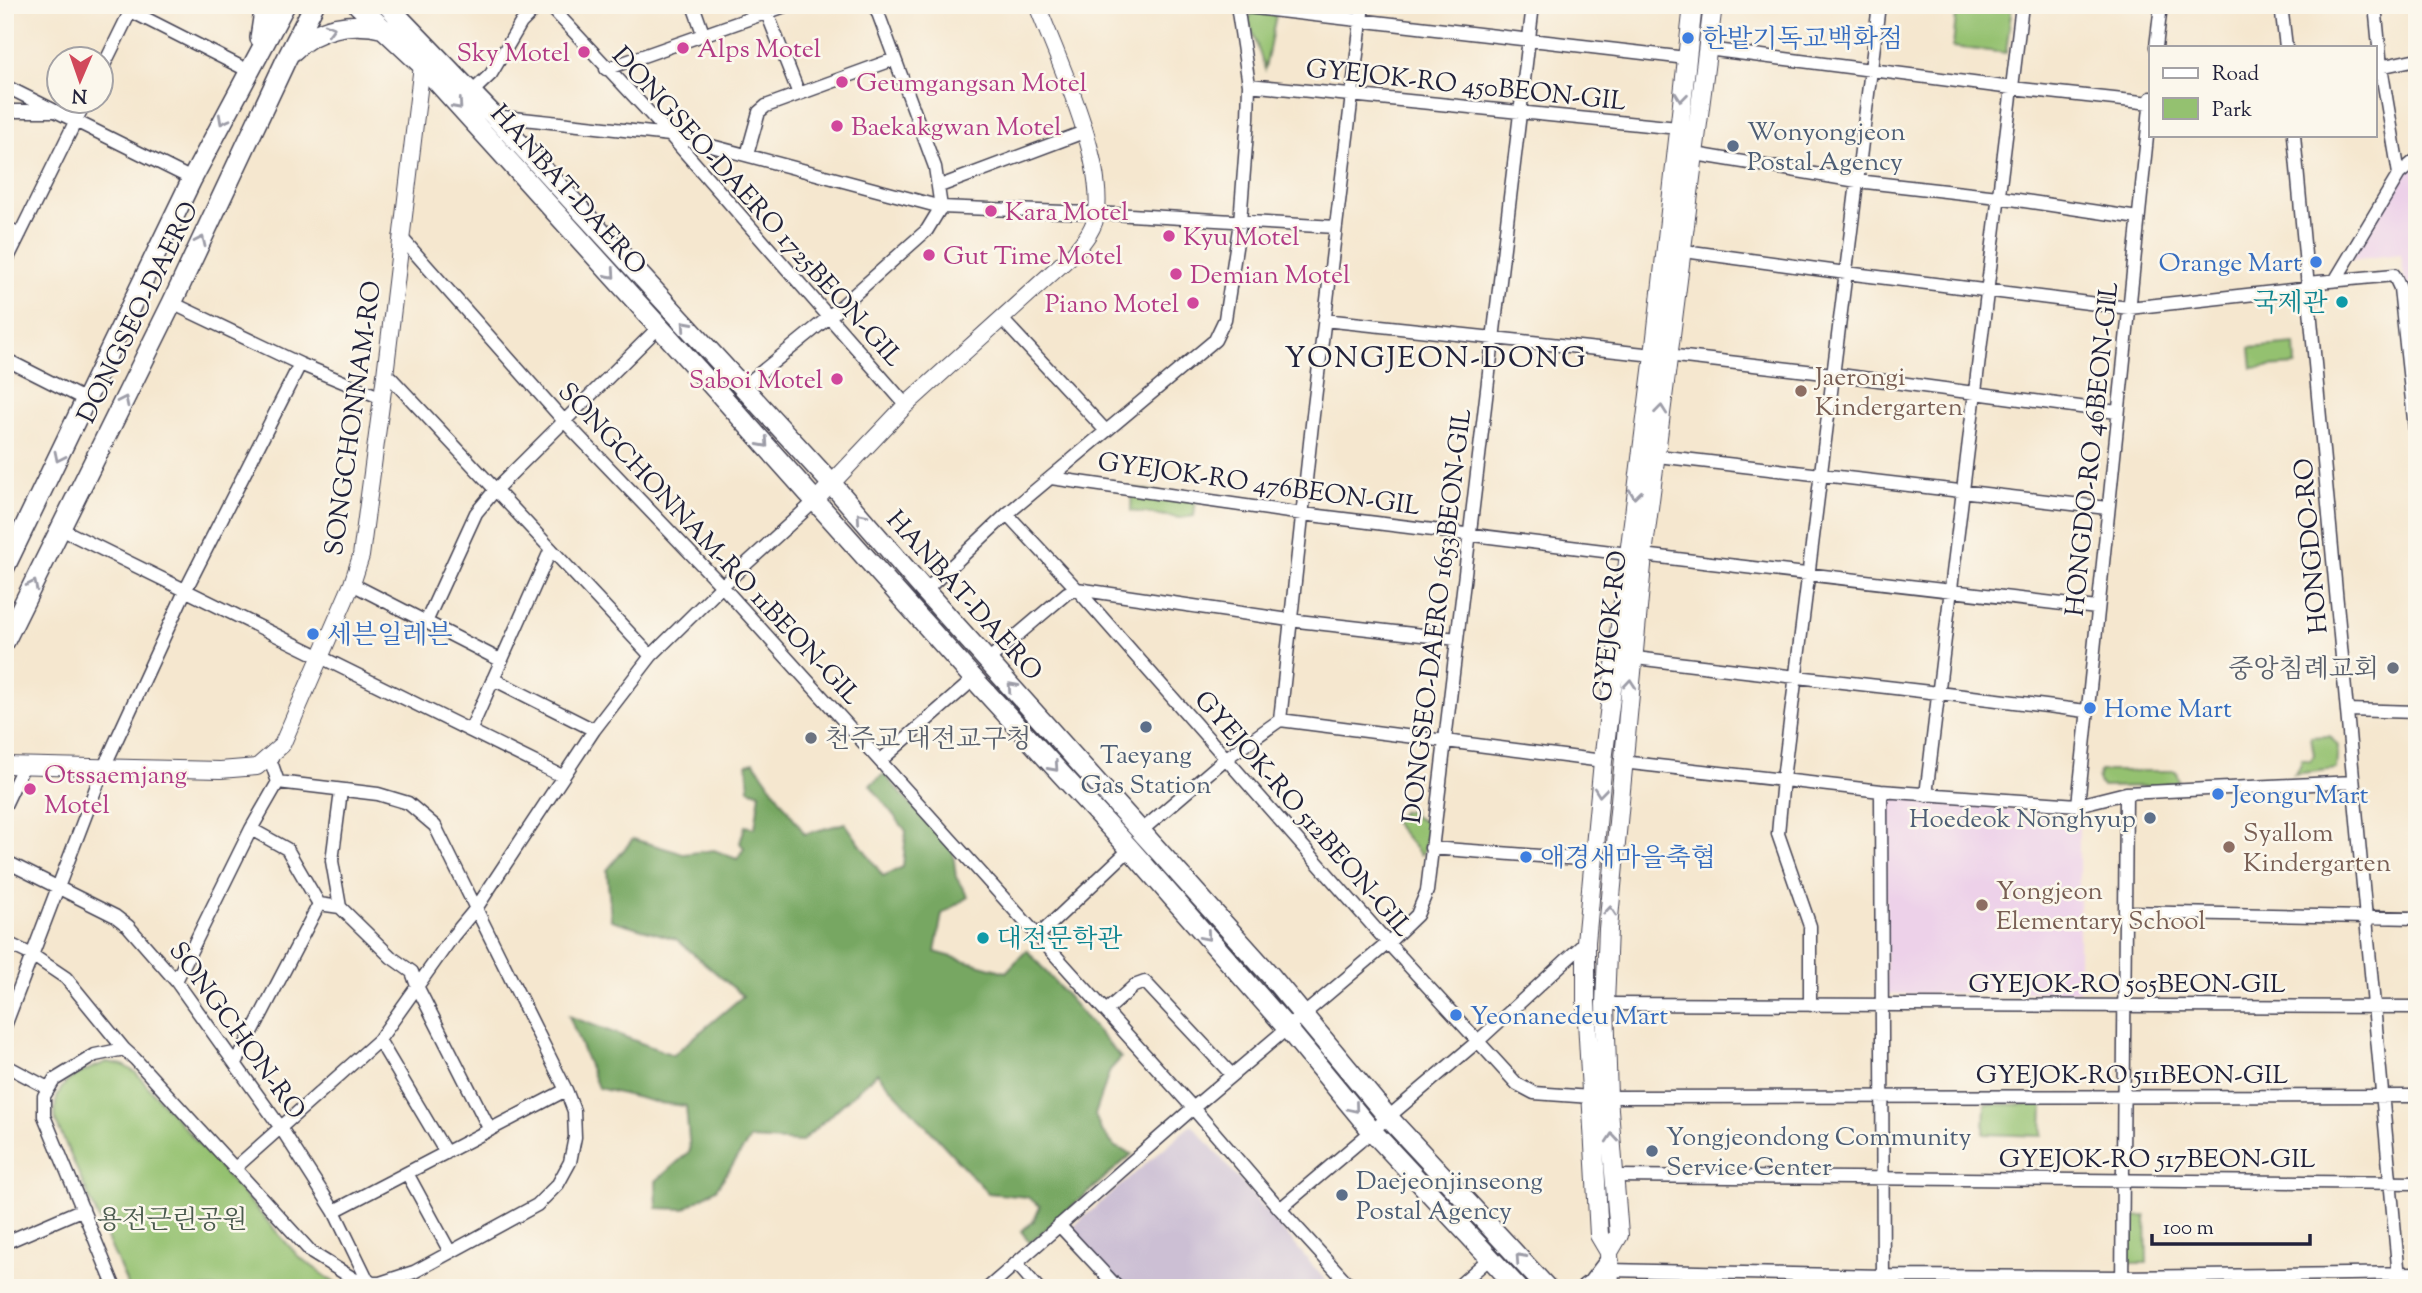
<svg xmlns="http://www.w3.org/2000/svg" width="2422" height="1293" font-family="'Sorts Mill Goudy','Noto Serif KR',serif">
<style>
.built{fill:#edd1e9}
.industrial{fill:#ccbfd4}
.green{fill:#94c170;stroke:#5b7256;stroke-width:2}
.forest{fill:#77a762;stroke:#4c644e;stroke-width:2}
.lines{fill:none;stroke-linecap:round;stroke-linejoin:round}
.minor-casing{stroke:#424051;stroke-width:15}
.tertiary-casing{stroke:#424051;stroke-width:18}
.secondary-casing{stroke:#424051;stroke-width:20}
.primary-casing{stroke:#424051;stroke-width:22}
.minor{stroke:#fff;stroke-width:12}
.tertiary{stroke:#fff;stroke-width:16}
.secondary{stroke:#fff;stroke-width:18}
.primary{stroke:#fff;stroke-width:19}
.oneway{stroke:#9c9ca7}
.shop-dot{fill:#3f7fe0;stroke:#fbf7ec;stroke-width:2.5}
.hotel-dot{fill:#d1479c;stroke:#fbf7ec;stroke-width:2.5}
.service-dot{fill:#5c6f8a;stroke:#fbf7ec;stroke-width:2.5}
.culture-dot{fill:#0f9aa8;stroke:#fbf7ec;stroke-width:2.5}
.education-dot{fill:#8d6e63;stroke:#fbf7ec;stroke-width:2.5}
.worship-dot{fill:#6b7280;stroke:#fbf7ec;stroke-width:2.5}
.labels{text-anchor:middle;stroke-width:5;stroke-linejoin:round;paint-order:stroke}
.shop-label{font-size:26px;fill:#366cbe;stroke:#fbf7ec;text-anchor:start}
.hotel-label{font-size:26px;fill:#b23c85;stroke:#fbf7ec;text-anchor:start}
.street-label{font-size:26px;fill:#22223b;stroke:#fbf7ec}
.service-label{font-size:26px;fill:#4e5e75;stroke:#fbf7ec;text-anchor:start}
.culture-label{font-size:26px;fill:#0d838f;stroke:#fbf7ec;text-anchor:end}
.education-label{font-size:26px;fill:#785e54;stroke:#fbf7ec;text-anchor:start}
.worship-label{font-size:26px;fill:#5b616d;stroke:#fbf7ec;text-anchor:end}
.park-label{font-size:26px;fill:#4a5a4e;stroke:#fbf7ec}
.quarter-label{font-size:30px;letter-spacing:2px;fill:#22223b;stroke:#fbf7ec}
</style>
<rect width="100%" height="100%" fill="#fbf7ec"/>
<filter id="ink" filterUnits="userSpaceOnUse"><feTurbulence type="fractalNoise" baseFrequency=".0143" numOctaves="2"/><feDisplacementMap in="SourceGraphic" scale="14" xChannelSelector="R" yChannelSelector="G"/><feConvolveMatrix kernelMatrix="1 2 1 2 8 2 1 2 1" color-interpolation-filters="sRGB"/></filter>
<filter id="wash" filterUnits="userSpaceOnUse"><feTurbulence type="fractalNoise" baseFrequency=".00686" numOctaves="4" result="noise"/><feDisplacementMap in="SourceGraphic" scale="28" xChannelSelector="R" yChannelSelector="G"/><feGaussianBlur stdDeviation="1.57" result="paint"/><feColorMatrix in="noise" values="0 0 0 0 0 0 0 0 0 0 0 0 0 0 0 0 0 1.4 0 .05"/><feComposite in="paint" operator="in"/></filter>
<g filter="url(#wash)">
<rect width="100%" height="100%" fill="#f5e7cf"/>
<path class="built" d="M2417,160V381L2401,254L2349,260L2405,170Z
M1885,795L2079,819V991L1886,994Z"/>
<path class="industrial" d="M1192,1124L1332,1288H1119L1068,1231Z"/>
<path class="green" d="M1957,5H2012L2006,53L1953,47Z
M1255,11L1276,15L1265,69L1248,19Z
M2295,344L2296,365L2252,368L2250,348Z
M1132,488L1196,498L1194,516L1180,518L1131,511Z
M2330,736L2338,746L2336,769L2294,774L2299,768L2302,759L2310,761L2314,755L2311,737Z
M2100,771H2176L2179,782L2158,786L2102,787L2098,780Z
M1413,809V816L1428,823L1424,852L1421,855L1393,822L1402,812Z
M107,1062L123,1065L136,1073L298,1256L342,1288H129L56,1122C50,1082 75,1075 107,1062Z
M1985,1104L2043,1105L2042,1136L1984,1134Z
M2146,1216L2147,1263H2126V1217Z"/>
<path class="forest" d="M754,762L805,834L845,823L883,876L903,867L906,831L870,785L884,774L953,852L956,877L968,897L942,914L935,952L1006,972L1027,950L1121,1058L1110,1070L1095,1115L1101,1130L1115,1147L1132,1154L1030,1243L1021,1231L1033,1222L1040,1206L1027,1197L988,1193L877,1073L801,1142L750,1139L716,1189L684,1209L657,1208L656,1181L690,1151L686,1106L659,1103L598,1088L569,1016L673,1055L743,996L676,939L611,920L607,870L633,839L684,854L714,850L737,859L744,848L740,843L745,826L755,828L760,793L749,789L747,764Z"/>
</g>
<g filter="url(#ink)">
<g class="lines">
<defs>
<path id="minor" d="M119,5L249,71
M549,5L670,135L906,405
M693,5L704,36
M875,5L935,167L941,207
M2281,5L2286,47
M2375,5L2381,67L2399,174
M1237,6L1686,58
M767,13L799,94
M2156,47L2161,5
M1707,49L2012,88L2151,103
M2375,68L2417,59
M102,69L133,6
M606,69L788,5
M1249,85L1678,128
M5,86L192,179
M472,92L491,74L521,23L539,5
M5,111H54
M495,116L670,135L941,207L1113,214L1336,227
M2294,135L2400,1288
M1695,154L1857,181L1998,197L2138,218
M747,155L759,112L766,106L895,59
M940,186L1084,132
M5,227L20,234
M400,236L564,421L722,586L880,761L1193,1108L1280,1209L1352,1288
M1677,250L1846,273L2129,308L2309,288
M5,264L85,102
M2336,279L2399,174L2417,159
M2308,283L2394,275L2400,288L2417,448
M172,303L300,364L382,398
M1001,318L1106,431
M1324,320L1654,355
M1667,355L1833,374L2117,412
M5,359L86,400
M385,375L391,378L651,656
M743,387L829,317L927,230L941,207
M1649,455L2107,508
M1051,478L1303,514L1628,554
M1007,514L1077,589L1388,943L1517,1084L1534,1093L1591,1097
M61,529L562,776
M1643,555L2097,608
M352,584L500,660
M925,591L1007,514L1215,340L1225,319L1240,222L1248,119L1249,85L1237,5
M426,622L476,513L496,489L659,327
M1627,657C1780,676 1933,691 2086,711
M988,660L1067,593L1077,589L1289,620L1457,639
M493,679L594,730
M2347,710L2417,712
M1280,720L1603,761
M471,729L551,549
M880,761L974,679
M1622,762L1881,791L2078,805L2126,793L2353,782
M1881,791L1883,1288
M1926,795L2022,5
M5,805L24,765
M2078,805L2151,98
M251,829L287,849L319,904
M1141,831L1225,759L1280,720L1313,415L1363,5
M1431,848L1593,860
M5,861L115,916L128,926L176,981L281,1128L334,1211L369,1283
M319,904L340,907L391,957L412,972L417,986L490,1130
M340,907L332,861L341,791
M2126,912L2417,918
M1038,936L1130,849
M5,942L32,955L66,978L124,1049
M176,981L251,829L278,782
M1605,1004L2417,1007
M1810,1005V926L1778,834L1783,779L1879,5
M1106,1011L1134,986L1145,982L1232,1075
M5,1026L104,767L186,589L300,364
M379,1040L446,1153
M236,1063L319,904
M5,1065L48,1088
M1608,1097L2417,1096
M234,1169L379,1040L453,936L477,907L594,730L651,656L722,586L815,501
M407,1173L450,1252
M1615,1176L2417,1183
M1280,1209L1478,1041L1586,942
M334,1211L566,1090
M1059,1225L1118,1288
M5,1240L9,1241L83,1209
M1016,1263L1038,1288
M1609,1270L1883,1276L2122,1277L2417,1273
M115,1288L44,1116V1096L54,1080L95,1055L124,1049L135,1059L312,1253L354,1279L369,1283H380L414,1272L537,1205L558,1184L570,1162L575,1137L574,1111L566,1090L435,826L408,803L378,794L278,782L269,756
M988,1288L1193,1108L1388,943L1417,915L1427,891L1533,5
M1456,1288L1490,1258
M2122,1288L2126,793"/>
<path id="tertiary" d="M815,501L906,405L1074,253C1084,241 1095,228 1097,211C1103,155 1058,59 1037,5
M5,765L220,770L257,767L282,745L352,584L361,556L385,375L422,65
M369,1283L371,1288"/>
<path id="secondary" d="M1609,1252L1599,1235L1586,1002V942L1603,761L1654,355L1693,5
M1610,1288L1609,1252L1619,1235L1608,1097L1605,1004L1608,929L1643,555L1713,5"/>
<path id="primary" d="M358,5L422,65L718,392L974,679L1130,849L1287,1028L1371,1130L1518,1288
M387,5L494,116L831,483L925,591L1270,975L1387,1116L1547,1288
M260,38L265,5
M293,51C317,27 352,20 385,29
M5,567L192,179L285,5
M5,641L172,303L286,60L314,5
M1586,1288L1593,1283L1609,1262"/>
</defs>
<use href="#minor" class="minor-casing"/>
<use href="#tertiary" class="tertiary-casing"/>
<use href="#secondary" class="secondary-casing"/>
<use href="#primary" class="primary-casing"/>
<use href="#minor" class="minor"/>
<use href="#tertiary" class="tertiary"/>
<use href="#secondary" class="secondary"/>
<use href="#primary" class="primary"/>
</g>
<defs><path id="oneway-chevron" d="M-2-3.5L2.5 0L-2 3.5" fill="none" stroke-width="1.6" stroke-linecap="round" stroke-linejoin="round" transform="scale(1.75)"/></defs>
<g class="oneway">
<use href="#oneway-chevron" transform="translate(330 29) rotate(-15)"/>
<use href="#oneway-chevron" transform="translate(1681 97) rotate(96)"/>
<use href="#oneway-chevron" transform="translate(458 105) rotate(48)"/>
<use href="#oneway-chevron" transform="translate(223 120) rotate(118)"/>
<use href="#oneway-chevron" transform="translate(201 241) rotate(-65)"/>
<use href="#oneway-chevron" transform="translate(611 274) rotate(48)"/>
<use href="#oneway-chevron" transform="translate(686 325) rotate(-132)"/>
<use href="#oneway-chevron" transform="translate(124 401) rotate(-64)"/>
<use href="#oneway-chevron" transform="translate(1661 410) rotate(-84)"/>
<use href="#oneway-chevron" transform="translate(764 443) rotate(48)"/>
<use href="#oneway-chevron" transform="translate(59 457) rotate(116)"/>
<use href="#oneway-chevron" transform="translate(1635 494) rotate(97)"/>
<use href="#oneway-chevron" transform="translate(861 517) rotate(-131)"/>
<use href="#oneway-chevron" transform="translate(33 585) rotate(-64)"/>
<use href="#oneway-chevron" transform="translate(1630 684) rotate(-85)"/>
<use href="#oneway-chevron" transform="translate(1012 687) rotate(-132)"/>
<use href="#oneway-chevron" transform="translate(1054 767) rotate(48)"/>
<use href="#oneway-chevron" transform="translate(1600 792) rotate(96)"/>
<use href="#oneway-chevron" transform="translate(1610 911) rotate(-85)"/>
<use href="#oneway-chevron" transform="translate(1206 936) rotate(49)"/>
<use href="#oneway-chevron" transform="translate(1354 1108) rotate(50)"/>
<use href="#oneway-chevron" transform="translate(1612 1138) rotate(-95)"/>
<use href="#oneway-chevron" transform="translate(1520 1258) rotate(-132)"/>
</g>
</g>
<g class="shop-dot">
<circle cx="1688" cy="38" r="7"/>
<circle cx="2316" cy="262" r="7"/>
<circle cx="313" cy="634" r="7"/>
<circle cx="2090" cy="708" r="7"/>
<circle cx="2218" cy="794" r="7"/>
<circle cx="1526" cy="857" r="7"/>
<circle cx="1456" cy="1015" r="7"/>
</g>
<g class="hotel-dot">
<circle cx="683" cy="48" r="7"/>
<circle cx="584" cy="52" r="7"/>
<circle cx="842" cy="82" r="7"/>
<circle cx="837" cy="126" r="7"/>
<circle cx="991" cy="211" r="7"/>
<circle cx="1169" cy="236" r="7"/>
<circle cx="929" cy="255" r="7"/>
<circle cx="1176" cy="274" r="7"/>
<circle cx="1193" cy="303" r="7"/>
<circle cx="837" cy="379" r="7"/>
<circle cx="30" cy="789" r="7"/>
</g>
<g class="service-dot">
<circle cx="1733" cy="146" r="7"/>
<circle cx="1146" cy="727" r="7"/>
<circle cx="2150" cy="818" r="7"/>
<circle cx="1652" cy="1151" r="7"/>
<circle cx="1342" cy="1195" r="7"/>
</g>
<g class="culture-dot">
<circle cx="2342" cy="302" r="7"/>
<circle cx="983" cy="938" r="7"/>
</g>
<g class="education-dot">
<circle cx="1801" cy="391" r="7"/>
<circle cx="2229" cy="847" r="7"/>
<circle cx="1982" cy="905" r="7"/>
</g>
<g class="worship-dot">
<circle cx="2393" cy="668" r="7"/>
<circle cx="811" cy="738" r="7"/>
</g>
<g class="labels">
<g class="shop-label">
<text x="1702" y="47">한밭기독교백화점</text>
<text x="2302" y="271" text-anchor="end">Orange Mart</text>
<text x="327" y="643">세븐일레븐</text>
<text x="2104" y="717">Home Mart</text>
<text x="2232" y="803">Jeongu Mart</text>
<text x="1540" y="866">애경새마을축협</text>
<text x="1470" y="1024">Yeonanedeu Mart</text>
</g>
<g class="hotel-label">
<text x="697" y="57">Alps Motel</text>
<text x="570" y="61" text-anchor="end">Sky Motel</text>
<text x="856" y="91">Geumgangsan Motel</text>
<text x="851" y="135">Baekakgwan Motel</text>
<text x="1005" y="220">Kara Motel</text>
<text x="1183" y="245">Kyu Motel</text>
<text x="943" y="264">Gut Time Motel</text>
<text x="1190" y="283">Demian Motel</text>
<text x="1179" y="312" text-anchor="end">Piano Motel</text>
<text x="823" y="388" text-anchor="end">Saboi Motel</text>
<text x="44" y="783">Otssaemjang<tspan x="44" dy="30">Motel</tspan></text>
</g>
<g class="street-label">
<text transform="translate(1466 84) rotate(6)" y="9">GYEJOK-RO 450BEON-GIL</text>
<text transform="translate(569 189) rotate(48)" y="9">HANBAT-DAERO</text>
<text transform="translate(758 206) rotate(48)" y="9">DONGSEO-DAERO 1725BEON-GIL</text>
<text transform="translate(137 312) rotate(-64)" y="9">DONGSEO-DAERO</text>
<text transform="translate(352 418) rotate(-82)" y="9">SONGCHONNAM-RO</text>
<text transform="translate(2091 449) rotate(-84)" y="9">HONGDO-RO 46BEON-GIL</text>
<text transform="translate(1259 483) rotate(8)" y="9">GYEJOK-RO 476BEON-GIL</text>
<text transform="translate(710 543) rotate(47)" y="9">SONGCHONNAM-RO 11BEON-GIL</text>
<text transform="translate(2310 546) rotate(-95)" y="9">HONGDO-RO</text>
<text transform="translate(965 595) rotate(48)" y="9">HANBAT-DAERO</text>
<text transform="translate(1436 616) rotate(-83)" y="9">DONGSEO-DAERO 1653BEON-GIL</text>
<text transform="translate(1609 626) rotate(-84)" y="9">GYEJOK-RO</text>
<text transform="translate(1304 813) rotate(49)" y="9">GYEJOK-RO 512BEON-GIL</text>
<text x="2127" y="992">GYEJOK-RO 505BEON-GIL</text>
<text transform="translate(238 1030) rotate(54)" y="9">SONGCHON-RO</text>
<text x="2132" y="1083">GYEJOK-RO 511BEON-GIL</text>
<text x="2157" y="1167">GYEJOK-RO 517BEON-GIL</text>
</g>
<g class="service-label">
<text x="1747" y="140">Wonyongjeon<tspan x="1747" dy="30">Postal Agency</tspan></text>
<text x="1146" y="763" text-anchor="middle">Taeyang<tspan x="1146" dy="30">Gas Station</tspan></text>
<text x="2136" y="827" text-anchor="end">Hoedeok Nonghyup</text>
<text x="1666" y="1145">Yongjeondong Community<tspan x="1666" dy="30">Service Center</tspan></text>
<text x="1356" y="1189">Daejeonjinseong<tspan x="1356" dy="30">Postal Agency</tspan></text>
</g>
<g class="culture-label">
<text x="2328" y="311">국제관</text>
<text x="997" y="947" text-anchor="start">대전문학관</text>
</g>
<g class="education-label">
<text x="1815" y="385">Jaerongi<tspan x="1815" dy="30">Kindergarten</tspan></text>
<text x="2243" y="841">Syallom<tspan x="2243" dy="30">Kindergarten</tspan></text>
<text x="1996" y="899">Yongjeon<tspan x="1996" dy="30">Elementary School</tspan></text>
</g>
<g class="worship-label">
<text x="2379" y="677">중앙침례교회</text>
<text x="825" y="747" text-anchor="start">천주교 대전교구청</text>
</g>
<g class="park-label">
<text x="172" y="1228">용전근린공원</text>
</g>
<g class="quarter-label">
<text x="1436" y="367">YONGJEON-DONG</text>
</g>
</g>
<rect width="2422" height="1293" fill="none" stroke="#fbf7ec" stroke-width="28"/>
<rect x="2149" y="46" width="228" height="91" fill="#fbf7ec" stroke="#a4a2a5" stroke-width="2"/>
<rect x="2163" y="68" width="35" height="10" fill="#ffffff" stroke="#a4a2a5" stroke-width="2"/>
<text x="2212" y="80" font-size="21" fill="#22223b">Road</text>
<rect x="2163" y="98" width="35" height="21" fill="#94c170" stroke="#a4a2a5" stroke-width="2"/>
<text x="2212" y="116" font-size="21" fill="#22223b">Park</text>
<g transform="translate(80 80) rotate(182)"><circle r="33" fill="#fbf7ec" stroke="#a4a2a5" stroke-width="2"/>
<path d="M0-5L12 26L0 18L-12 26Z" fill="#d1495b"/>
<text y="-10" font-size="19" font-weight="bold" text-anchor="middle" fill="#22223b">N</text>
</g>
<path d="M2152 1234v10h158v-10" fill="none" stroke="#22223b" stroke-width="3.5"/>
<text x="2163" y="1234" font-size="21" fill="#22223b" stroke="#fbf7ec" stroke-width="5" paint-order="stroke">100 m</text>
</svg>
